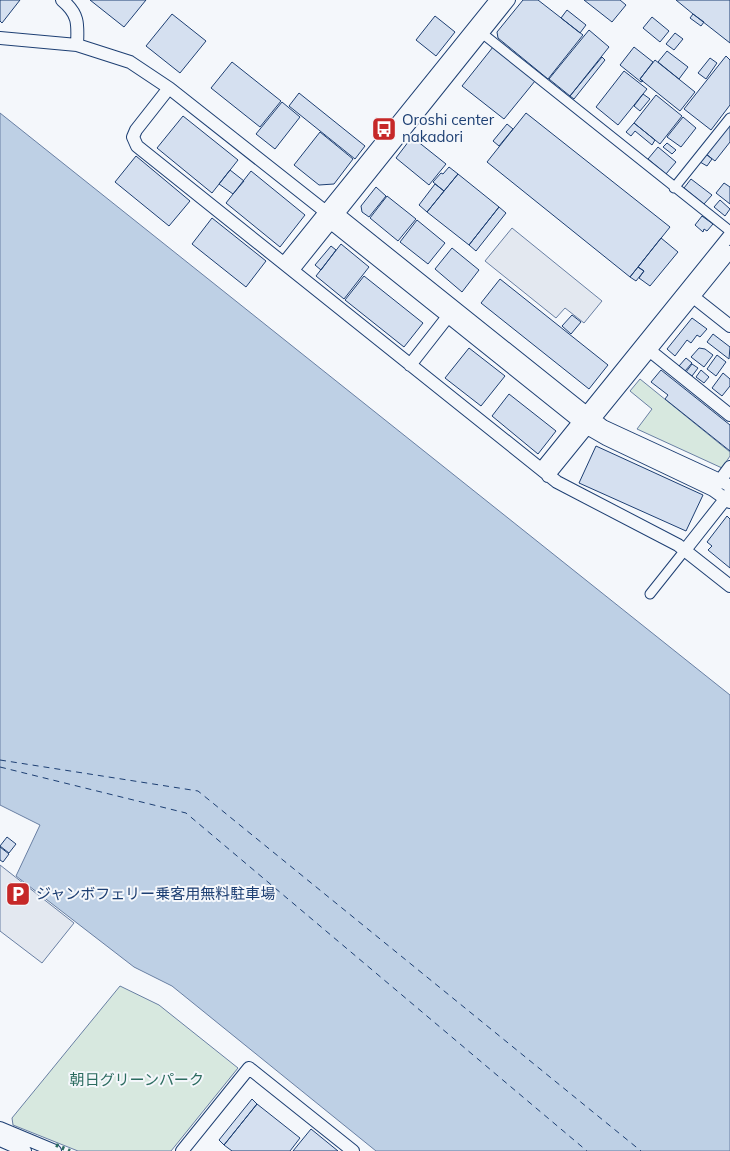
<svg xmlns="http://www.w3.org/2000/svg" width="730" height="1151" font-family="Mulish,'Noto Sans JP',sans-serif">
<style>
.green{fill:#d7e8df;stroke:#687fa3}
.parking{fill:#e3e8f0;stroke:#687fa3}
.water{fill:#bed0e5;stroke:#687fa3}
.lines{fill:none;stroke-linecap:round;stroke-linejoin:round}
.ferry{stroke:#1d3f73;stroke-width:1;stroke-dasharray:6 5;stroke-linecap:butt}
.building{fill:#d5e0f0;stroke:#1d3f73}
.street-casing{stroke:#1d3f73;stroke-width:11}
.secondary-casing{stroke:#1d3f73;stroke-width:14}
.street{stroke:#f4f7fb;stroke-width:9}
.secondary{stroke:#f4f7fb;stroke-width:12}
.hedge{stroke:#2c6c60;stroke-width:4;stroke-dasharray:2.5 4;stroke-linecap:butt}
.labels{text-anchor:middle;stroke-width:4;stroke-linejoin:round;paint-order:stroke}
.poi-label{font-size:15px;fill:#1d3f73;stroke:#f4f7fb;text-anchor:start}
.park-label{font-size:15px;fill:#2c6c60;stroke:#f4f7fb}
</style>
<rect width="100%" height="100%" fill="#f4f7fb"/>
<path class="green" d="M640,379L730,452V456L722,468L637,429L652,409L630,391Z
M120,986L159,1005L238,1068L171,1151H78L13,1125L12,1118Z"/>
<path class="parking" d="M512,228L602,301L584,323L565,308L556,318L485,261Z
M0,865L74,923L42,963L0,931Z"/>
<path class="water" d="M0,113L730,695V1151H376L172,986L134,967L16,876L40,825L0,805Z"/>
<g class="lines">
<path class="ferry" d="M0,760L198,791L641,1151
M0,767L186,813L587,1151"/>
</g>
<path class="building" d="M0,0H20L2,23L0,21Z
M90,0H146L124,27Z
M523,0H538L583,35L548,79L498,38L497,32Z
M584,0H620L626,5L612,22Z
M676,0H730V43L693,14Z
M567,10L586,25L580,33L561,18Z
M172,14L206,41L180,73L146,46Z
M693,14L704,22L701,26L690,18Z
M435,16L455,32L436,56L416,40Z
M652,17L669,31L660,42L643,28Z
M589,30L609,47L570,96L549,79Z
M675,33L683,39L674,50L666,44Z
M493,47L535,81L504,119L462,86Z
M634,47L653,62L640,79L643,81L641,82L620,65Z
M667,51L688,67L679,79L658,62Z
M726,56L730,60V105L711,130L684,109Z
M602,57L605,60L574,99L570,96Z
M710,58L717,63L706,79L698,73Z
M655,60L695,92L680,111L640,79Z
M232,62L281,101L260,127L211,88Z
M624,71L647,89L618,125L596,107Z
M299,93L365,146L355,159L289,106Z
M643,94L650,99L640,111L634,106Z
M656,95L682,116L660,144L634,123Z
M282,102L300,117L275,149L256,134Z
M526,113L670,227L630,277L487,162Z
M183,116L238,160L212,193L157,148Z
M683,117L696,128L681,147L667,137Z
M634,123L655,140L652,145L635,131L631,136L626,132Z
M507,124L513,129L499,146L493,141Z
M730,124V142L715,161L706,154Z
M320,132L353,159L334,184L319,185L294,165Z
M412,137L446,164L429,185L396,158Z
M667,143L676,150L672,154L663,147Z
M658,147L676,162L666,174L648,159Z
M706,154L712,159L707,166L700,162Z
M136,156L190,201L169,226L115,182Z
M449,167L458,174L444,191L433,182L441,173L443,174Z
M230,170L244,181L233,194L219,184Z
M251,171L305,215L280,247L226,203Z
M458,174L499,207L469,245L427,212Z
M691,179L712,195L704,204L684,188Z
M724,183L730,187V204L716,193Z
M435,184L444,191L427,212L419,205Z
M376,187L386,196L369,217L362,212L361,206Z
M387,196L416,219L398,241L370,218Z
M720,200L730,209L725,216L714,207Z
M499,207L506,213L476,251L469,245Z
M702,216L713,224L707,231L704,229L703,232L695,225Z
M212,218L266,261L246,287L192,244Z
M417,220L445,243L428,264L400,242Z
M661,238L678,252L650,286L639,278L644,271L638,267Z
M341,244L369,267L344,299L316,276Z
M331,246L336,250L321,270L315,265Z
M452,248L479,270L462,292L435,269Z
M638,267L644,271L636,281L630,277Z
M364,276L423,323L404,347L345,300Z
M500,279L608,365L589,389L481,303Z
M572,315L581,322L571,334L562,326Z
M692,318L707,329L700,337L697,335L691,343L687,340L675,356L667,349Z
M713,334L730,347L729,359L707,342Z
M469,348L505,376L481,406L445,378Z
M699,348L705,349L713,355L704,367L691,357Z
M717,355L726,362L716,376L707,369Z
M686,358L692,363L685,371L679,366Z
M692,364L698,368L692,376L686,372Z
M661,370L730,425V451L665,399L668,395L651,382Z
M701,370L709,377L704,383L696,377Z
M723,373L730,379V386L722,396L712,388Z
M509,394L556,431L538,454L492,416Z
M596,446L703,495L686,531L579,483Z
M727,516L730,519V568L708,550L712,546L707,542Z
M7,837L16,844L9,853L0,846Z
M0,847L9,854L3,862L0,860Z
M252,1099L257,1104L224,1145L219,1140Z
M257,1104L300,1138L290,1151H232L224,1145Z
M311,1129L338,1151H293Z"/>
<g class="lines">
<defs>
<path id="street" d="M478,30L730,231
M674,188L730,118
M650,594L685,550"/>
<path id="secondary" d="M62,0C79,14 78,24 77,45
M0,38L77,45L130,62L169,88L326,212L338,214L603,426L720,480L730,486
M169,88L136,130L133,137L137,146L557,482L678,545L730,586
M326,212L331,223L587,428L606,439L713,490L730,502
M284,263L496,0
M293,270L509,0
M687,292L730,326
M644,346L730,415
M410,365L453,310
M541,469L730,235
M548,476L730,252
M716,486L730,467
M685,550L730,493
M0,1128L55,1151
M0,1140L25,1151
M182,1151L249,1068L353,1151"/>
</defs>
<use href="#street" class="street-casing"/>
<use href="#secondary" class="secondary-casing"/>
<use href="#street" class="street"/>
<use href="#secondary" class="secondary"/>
<path class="hedge" d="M56,1145L70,1151"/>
</g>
<defs>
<symbol id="bus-square" viewBox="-11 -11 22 22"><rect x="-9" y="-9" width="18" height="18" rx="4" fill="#c62828" stroke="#f4f7fb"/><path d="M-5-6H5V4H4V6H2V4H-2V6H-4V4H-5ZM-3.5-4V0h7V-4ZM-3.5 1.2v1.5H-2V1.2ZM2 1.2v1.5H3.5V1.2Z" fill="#fff"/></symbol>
<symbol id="parking-square" viewBox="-11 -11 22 22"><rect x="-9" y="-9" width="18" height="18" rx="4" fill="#c62828" stroke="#f4f7fb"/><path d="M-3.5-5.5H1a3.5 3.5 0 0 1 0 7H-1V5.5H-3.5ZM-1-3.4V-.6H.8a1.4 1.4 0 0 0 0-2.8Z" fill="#fff"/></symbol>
</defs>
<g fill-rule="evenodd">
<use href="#bus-square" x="370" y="115" width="28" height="28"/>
<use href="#parking-square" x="4" y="880" width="28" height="28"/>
</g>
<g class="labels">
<g class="poi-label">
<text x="402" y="125">Oroshi center<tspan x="402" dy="17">nakadori</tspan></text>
<text x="36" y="899">ジャンボフェリー乗客用無料駐車場</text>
</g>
<g class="park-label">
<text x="137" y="1085">朝日グリーンパーク</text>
</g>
</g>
</svg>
